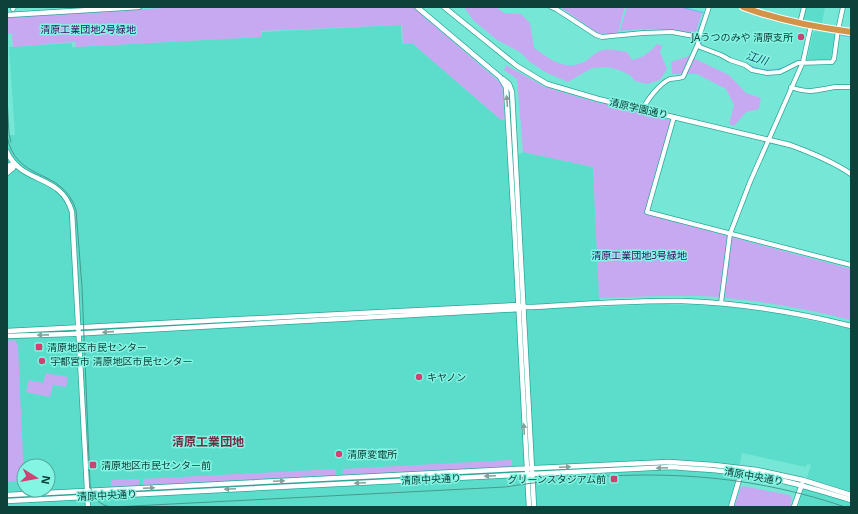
<svg xmlns="http://www.w3.org/2000/svg" width="858" height="514" font-family="'Open Sans','Noto Sans JP',sans-serif">
<style>
.built{fill:#5cddcb;fill-rule:evenodd}
.green{fill:#c7a9f1}
.lines{fill:none;stroke-linecap:round;stroke-linejoin:round}
.stream{stroke:#67b6f2;stroke-width:1}
.minor-casing{stroke:#2ba697;stroke-width:5.5}
.tertiary-casing{stroke:#2ba697;stroke-width:6}
.trunk-casing{stroke:#fff;stroke-width:8}
.minor{stroke:#fff;stroke-width:4}
.tertiary{stroke:#fff;stroke-width:4.5}
.trunk{stroke:#d39348;stroke-width:6}
.tram{stroke:#469a8e;stroke-width:1}
.oneway{fill:#87a09d}
.poi-dot{fill:#ce4173;stroke:#84f4e3;stroke-width:1.5}
.labels{text-anchor:middle;stroke-width:3;stroke-linejoin:round;paint-order:stroke}
.park-label{font-size:10px;fill:#3e0e67;stroke:#84f4e3}
.poi-label{font-size:10px;fill:#0f413b;stroke:#84f4e3;text-anchor:start}
.street-label{font-size:10px;fill:#0f413b;stroke:#84f4e3}
.water-label{font-size:11px;font-style:italic;fill:#123e5c;stroke:#84f4e3}
.quarter-label{font-size:12px;font-weight:bold;fill:#722d43;stroke:#84f4e3}
</style>
<rect width="100%" height="100%" fill="#76e7d6"/>
<path class="built" d="M804,7H825L822,23L801,19Z
M401,25L402,44L412,43L500,119L505,120L507,161L523,152L593,167L600,307L662,304L722,306L775,313L851,329V507H798L811,465L807,464L806,467L742,453L735,487L729,507H7V135H15L9,47L72,43V47L261,37L262,32ZM24,466H48V490H24Z
M816,31L835,34L831,58L829,60H807L813,33Z"/>
<path class="green" d="M181,7H413L502,84L505,119H500L413,44H403L402,25L261,31V37L76,47L75,42L13,47L12,34H8V19L9,17Z
M464,7H496L504,13L521,14L530,23L534,48C550,59 564,71 584,62C590,59 594,53 600,51C607,48 620,51 627,52L632,60C643,58 650,52 657,44L662,46L660,52L667,69L660,80L647,84L635,81L630,75L619,70L607,67L592,68L568,82L545,72L530,62L520,52L497,40L473,20Z
M560,7H625L618,33L600,35Z
M627,7H682L702,13L695,35C667,29 648,28 620,31Z
M689,56L729,75L746,93L761,98L759,109L746,112L734,126L729,124L734,105L726,89L697,74H672L671,62Z
M506,65L545,87L592,101L671,120L645,214L851,269V320C808,309 763,301 718,297C679,294 639,297 599,298L593,167L523,152L517,79L504,70Z
M15,340L18,345L24,481L7,482V341Z
M46,373L68,377L66,387L53,385L50,397L26,392L29,380L43,383Z
M512,460V467L343,475V469Z
M335,469L336,475L145,485L143,483V479Z
M139,479V483L137,486L111,487V480Z
M743,486L790,495L792,500L790,507H734L741,487Z"/>
<g class="lines">
<path class="stream" d="M681,7L705,13L697,33L699,34
M840,35L851,37
M701,44L703,35H702
M747,64C758,70 770,72 782,68C789,66 794,60 803,61"/>
<defs>
<path id="minor" d="M551,7L556,9L596,35L602,37L643,33L672,32L699,37
M709,7L699,37L698,44L700,47L721,55L730,60L745,65L752,70L767,73L780,72L798,63L832,62L834,59L838,30L843,7
M13,9L14,7
M800,23L804,7
M791,87C808,94 819,90 835,87C840,87 846,87 851,87
M643,109C647,100 660,83 670,79C674,78 678,79 683,77L698,44
M674,117L647,212L851,265
M721,303L730,234L750,182L803,62L811,25"/>
<path id="tertiary" d="M417,7L500,77L506,87L515,240L529,507
M444,7L517,66L547,84L598,99L790,145C812,153 832,161 851,174
M7,15L139,7
M503,79L509,84L512,92L534,507
M7,152C22,185 61,173 72,212L88,507
M7,168L10,165L15,164
M7,173L13,168L15,164
M7,331L518,305L523,307H533C583,304 633,300 682,301C740,303 796,312 851,326
M7,336L70,334L520,309
M7,495L514,469L669,462L714,465L757,470L803,480L851,495
M7,501L671,467C694,469 718,470 741,473C779,478 815,489 851,500
M731,507L741,473
M794,507L802,484"/>
<path id="trunk" d="M743,7C778,20 814,27 851,32"/>
</defs>
<use href="#minor" class="minor-casing"/>
<use href="#tertiary" class="tertiary-casing"/>
<use href="#trunk" class="trunk-casing"/>
<use href="#minor" class="minor"/>
<use href="#tertiary" class="tertiary"/>
<use href="#trunk" class="trunk"/>
<path class="tram" d="M7,97L9,134L11,142
M7,136C16,184 62,166 76,210L82,287L90,484C92,497 99,506 113,507L505,487C622,469 732,468 845,507"/>
</g>
<defs><path id="oneway-solid" d="M-6-.8H1V-3.2L6.5 0L1 3.2V.8H-6Z"/></defs>
<g class="oneway">
<use href="#oneway-solid" transform="translate(507 101) rotate(-94)"/>
<use href="#oneway-solid" transform="translate(108 332) rotate(176)"/>
<use href="#oneway-solid" transform="translate(43 335) rotate(179)"/>
<use href="#oneway-solid" transform="translate(524 429) rotate(-93)"/>
<use href="#oneway-solid" transform="translate(565 467) rotate(-2)"/>
<use href="#oneway-solid" transform="translate(662 468) rotate(177)"/>
<use href="#oneway-solid" transform="translate(490 476) rotate(177)"/>
<use href="#oneway-solid" transform="translate(279 481) rotate(-3)"/>
<use href="#oneway-solid" transform="translate(360 483) rotate(177)"/>
<use href="#oneway-solid" transform="translate(149 488) rotate(-3)"/>
<use href="#oneway-solid" transform="translate(230 489) rotate(177)"/>
</g>
<g class="poi-dot">
<circle cx="801" cy="37" r="4"/>
<rect x="35" y="343" width="8" height="8" rx="2"/>
<circle cx="42" cy="361" r="4"/>
<circle cx="419" cy="377" r="4"/>
<circle cx="339" cy="454" r="4"/>
<rect x="89" y="461" width="8" height="8" rx="2"/>
<rect x="610" y="475" width="8" height="8" rx="2"/>
</g>
<g class="labels">
<g class="park-label">
<text x="88" y="33">清原工業団地2号緑地</text>
<text x="639" y="259">清原工業団地3号緑地</text>
</g>
<g class="poi-label">
<text x="793" y="41" text-anchor="end">JAうつのみや 清原支所</text>
<text x="47" y="351">清原地区市民センター</text>
<text x="50" y="365">宇都宮市 清原地区市民センター</text>
<text x="427" y="381">キヤノン</text>
<text x="347" y="458">清原変電所</text>
<text x="101" y="469">清原地区市民センター前</text>
<text x="606" y="483" text-anchor="end">グリーンスタジアム前</text>
</g>
<g class="street-label">
<text transform="translate(639 108) rotate(13)" y="4">清原学園通り</text>
<text transform="translate(754 476) rotate(10)" y="4">清原中央通り</text>
<text transform="translate(431 479) rotate(-3)" y="4">清原中央通り</text>
<text transform="translate(107 495) rotate(-3)" y="4">清原中央通り</text>
</g>
<g class="water-label">
<text transform="translate(757 58) rotate(18)" y="4">江川</text>
</g>
<g class="quarter-label">
<text x="208" y="446">清原工業団地</text>
</g>
</g>
<rect width="858" height="514" fill="none" stroke="#0f413b" stroke-width="16"/>
<g transform="translate(36 478) rotate(101)"><circle r="19" fill="#84f4e3" stroke="#55aca0"/>
<path d="M0-3L7 15L0 10L-7 15Z" fill="#ce4173"/>
<text y="-6" font-size="11" font-weight="bold" text-anchor="middle" fill="#0f413b">N</text>
</g>
</svg>
